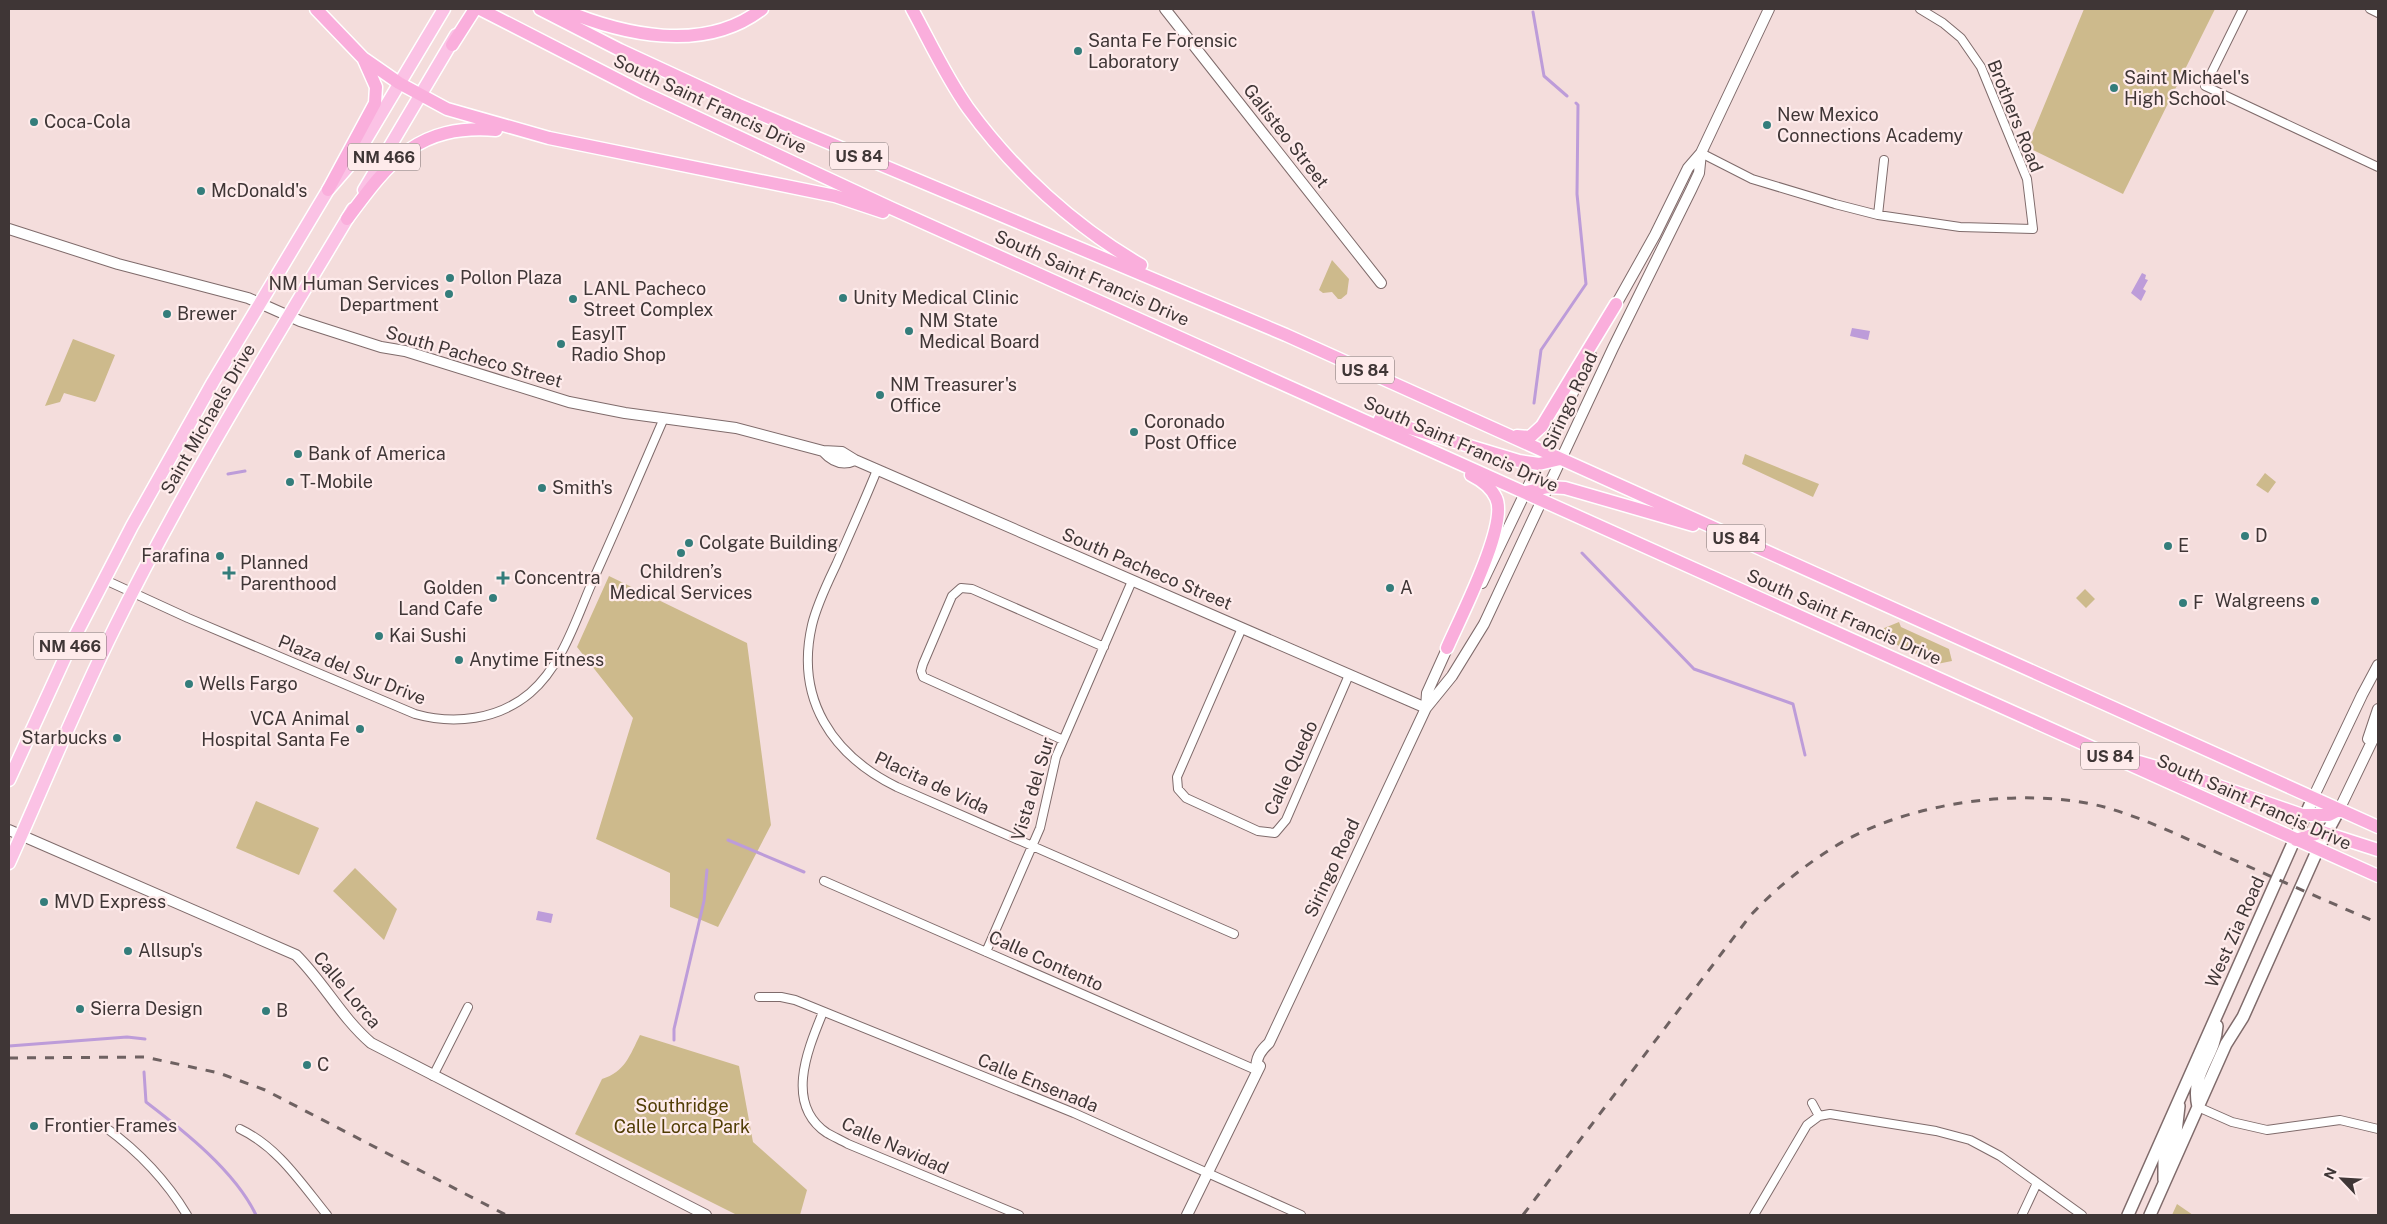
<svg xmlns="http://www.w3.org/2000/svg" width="2387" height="1224" font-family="'Public Sans',sans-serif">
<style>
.green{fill:#cdba8c}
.water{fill:#bd9cd9}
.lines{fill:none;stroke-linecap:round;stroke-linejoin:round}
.stream{stroke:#bd9cd9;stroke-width:3}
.minor-casing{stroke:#7f6b6b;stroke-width:10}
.tertiary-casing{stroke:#7f6b6b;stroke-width:12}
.secondary-casing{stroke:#7f6b6b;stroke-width:14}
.primary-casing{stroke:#fff;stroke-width:15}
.trunk-casing{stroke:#fff;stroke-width:15}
.minor{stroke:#fff;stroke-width:8}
.tertiary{stroke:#fff;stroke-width:10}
.secondary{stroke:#fff;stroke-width:11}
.primary{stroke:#fbc2e5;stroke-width:12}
.trunk{stroke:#faaedc;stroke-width:12}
.rail{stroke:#6e6161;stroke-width:3;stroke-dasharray:9 9;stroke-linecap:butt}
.poi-dot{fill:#347d7b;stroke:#feebeb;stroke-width:2}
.labels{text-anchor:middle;stroke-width:4.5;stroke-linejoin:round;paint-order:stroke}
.shield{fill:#feebeb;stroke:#786c6c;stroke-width:1}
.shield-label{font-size:16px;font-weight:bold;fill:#3f3636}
.poi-label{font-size:18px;fill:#3f3636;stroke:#feebeb;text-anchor:start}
.street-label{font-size:18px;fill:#3f3636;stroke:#feebeb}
.park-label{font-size:18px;fill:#503d04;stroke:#feebeb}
</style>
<rect width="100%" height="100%" fill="#f4dddc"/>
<path class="green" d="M2084,9H2215L2123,194L2027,147Z
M1332,260L1349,279L1347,294L1341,299H1338L1332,292L1323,293L1319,290Z
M73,339L115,355L97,399L95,402L64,393L60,402L45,406Z
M1745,454L1819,484L1813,497L1742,464Z
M2265,473L2276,482L2268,493L2256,485Z
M609,576L747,643L771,825L718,927L670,907V873L596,839L633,718L577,647Z
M2085,589L2095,599L2086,608L2076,598Z
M1899,622L1901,627L1949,649L1952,661L1937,664L1872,633Z
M256,801L319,828L299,875L236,848Z
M355,868L397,909L384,940L333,891Z
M640,1035L739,1066L753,1142L807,1190L800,1215H737L575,1134L602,1079C625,1072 630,1055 640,1035Z
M2177,1204L2193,1215H2172Z"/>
<path class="water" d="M2142,273L2146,275L2145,279L2148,280L2143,289L2146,291L2141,301L2131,293Z
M1852,328L1870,331L1868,340L1850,336Z
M538,911L553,914L551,923L536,920Z"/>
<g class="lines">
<path class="stream" d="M1533,12L1544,76L1567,96
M1534,403L1541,350L1586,284L1577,194L1578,105L1576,103
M228,474L245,471
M1582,553L1694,669L1793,704L1805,755
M728,840L804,872
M674,1040V1029L704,901L707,870
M9,1046L127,1037L145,1039
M144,1072L146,1102C184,1131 235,1171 256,1215"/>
<defs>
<path id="minor" d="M2243,9L2205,86L2378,167
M2370,9L2378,13
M1701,153L1752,179L1835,204L1878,215L1960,227L2033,229L2027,179L1981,67L1961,38L1943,23L1920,9
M1878,215L1884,160
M877,470C864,502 850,533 836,565C827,584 817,604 812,625C795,699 832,755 897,787L1234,934
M103,579L188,618L415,714C454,725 498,720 530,693C563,665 577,616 594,578C618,525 641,471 664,418
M1242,628L1177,777L1178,789L1186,798L1258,831L1275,833L1286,820L1349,675
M1063,740L923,677L921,671L923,664L952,596L961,588L972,589L1104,647
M824,881L1256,1070
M986,952L1040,828L1056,757L1132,581
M759,997H781L795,1000L1074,1113L1301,1215
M823,1012C808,1049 784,1104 827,1133C834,1137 841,1140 848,1144L1019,1215
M433,1076L468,1007
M1812,1103L1819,1116
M2198,1107L2232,1122L2267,1130L2340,1120L2378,1129
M105,1127C138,1151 166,1180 187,1215
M240,1129C278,1147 301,1183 327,1215
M1754,1215L1807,1125L1819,1116L1830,1114L1936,1131L1970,1140L2000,1156L2082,1215
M2022,1215L2037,1183"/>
<path id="tertiary" d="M1165,9L1381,283
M9,229L118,264L248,298L300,321L381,347L405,351L569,402L625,413L736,428L823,451L842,452L855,460L1426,708
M1613,310L1655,235L1688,168L1701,153L1769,9
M823,451C832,461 842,466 855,460
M1482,583L1591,355
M1426,708L1427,693L1450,642
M2368,739L2378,709
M2313,798L2362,695L2378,665
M2339,810L2378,729
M9,830L296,955C324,983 341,1017 371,1043L706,1215
M1256,1070C1256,1058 1260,1051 1269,1043L1426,708L1452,676L1484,624L1613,348L1691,190L1699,173L1701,153
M1187,1215L1260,1066"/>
<path id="secondary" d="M2198,1107C2190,1072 2215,1058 2217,1026
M2164,1180V1161L2176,1132L2179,1106
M2128,1215L2313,798
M2150,1215L2226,1044L2243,1017L2318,849L2339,810"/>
<path id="primary" d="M364,190L456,35
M9,780L73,640L132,526L213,382L328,190L353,161L444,9
M9,863C44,785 76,706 114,629C185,484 270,348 353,209"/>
<path id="trunk" d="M316,9L363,58L399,83L447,109L549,138L835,196L883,212
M480,9L642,92L891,208L2378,876
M540,9L620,50L739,105L1286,335L2378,827
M561,9C623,35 704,54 762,9
M912,9C930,42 946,77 968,108C1014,171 1074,226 1141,265
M452,45L475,9
M328,190L375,103L376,87L364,60
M347,219C390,161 417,124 496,130
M1380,419L1519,461L1539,464L1560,459
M1517,436L1530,437L1542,426L1616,304
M1526,492L1548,487L1565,488L1693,525
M1447,648C1459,620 1509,524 1496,498C1491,487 1481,480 1471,475
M2139,762L2201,780L2302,815H2329L2339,810
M2296,840L2322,832L2378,850"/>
</defs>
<use href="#minor" class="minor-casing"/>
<use href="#tertiary" class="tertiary-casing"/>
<use href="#secondary" class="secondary-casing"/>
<use href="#primary" class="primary-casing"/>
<use href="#trunk" class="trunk-casing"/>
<use href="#minor" class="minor"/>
<use href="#tertiary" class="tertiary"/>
<use href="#secondary" class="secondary"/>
<use href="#primary" class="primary"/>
<use href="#trunk" class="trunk"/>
<path class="rail" d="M9,1058L145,1057L219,1073L265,1090L506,1215
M1523,1215L1750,916C1774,890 1801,868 1831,849C1903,802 2026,785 2108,808C2145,819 2181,836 2216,852C2270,876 2324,900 2378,923"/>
</g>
<g class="poi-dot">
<circle cx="1078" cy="51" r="5"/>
<circle cx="2114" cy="88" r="5"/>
<circle cx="34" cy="122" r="5"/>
<circle cx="1767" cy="125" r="5"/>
<circle cx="201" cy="191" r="5"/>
<circle cx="450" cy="278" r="5"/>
<circle cx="449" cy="294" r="5"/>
<circle cx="843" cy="298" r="5"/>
<circle cx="573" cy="299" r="5"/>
<circle cx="167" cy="314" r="5"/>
<circle cx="909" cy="331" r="5"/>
<circle cx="561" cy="344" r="5"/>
<circle cx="880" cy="395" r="5"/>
<circle cx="1134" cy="432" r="5"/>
<circle cx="298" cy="454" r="5"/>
<circle cx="290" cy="482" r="5"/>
<circle cx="542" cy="488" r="5"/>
<circle cx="2245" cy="536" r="5"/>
<circle cx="689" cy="543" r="5"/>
<circle cx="2168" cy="546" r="5"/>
<circle cx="681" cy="553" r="5"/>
<circle cx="220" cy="556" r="5"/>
<path d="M226.5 565.5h5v5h5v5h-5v5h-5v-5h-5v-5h5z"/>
<path d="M500.5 570.5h5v5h5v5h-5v5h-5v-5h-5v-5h5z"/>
<circle cx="1390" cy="588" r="5"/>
<circle cx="493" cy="598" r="5"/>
<circle cx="2315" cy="601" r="5"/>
<circle cx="2183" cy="603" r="5"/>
<circle cx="379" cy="636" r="5"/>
<circle cx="459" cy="660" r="5"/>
<circle cx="189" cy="684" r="5"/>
<circle cx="360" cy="729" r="5"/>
<circle cx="117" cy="738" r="5"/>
<circle cx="44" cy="902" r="5"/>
<circle cx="128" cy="951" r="5"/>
<circle cx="80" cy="1009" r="5"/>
<circle cx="266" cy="1011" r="5"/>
<circle cx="307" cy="1065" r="5"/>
<circle cx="34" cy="1126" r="5"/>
</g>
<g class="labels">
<g class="shield">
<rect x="830" y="142.5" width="58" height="27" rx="4"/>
<rect x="348" y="143.5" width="72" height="27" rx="4"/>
<rect x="1336" y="356.5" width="58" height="27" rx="4"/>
<rect x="1707" y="524.5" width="58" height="27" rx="4"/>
<rect x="34" y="632.5" width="72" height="27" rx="4"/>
<rect x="2081" y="742.5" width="58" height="27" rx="4"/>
</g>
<g class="shield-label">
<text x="859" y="162">US 84</text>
<text x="384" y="163">NM 466</text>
<text x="1365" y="376">US 84</text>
<text x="1736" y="544">US 84</text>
<text x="70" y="652">NM 466</text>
<text x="2110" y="762">US 84</text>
</g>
<g class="poi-label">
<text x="1088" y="47">Santa Fe Forensic<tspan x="1088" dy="21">Laboratory</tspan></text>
<text x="2124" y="84">Saint Michael's<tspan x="2124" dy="21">High School</tspan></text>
<text x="1777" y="121">New Mexico<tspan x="1777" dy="21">Connections Academy</tspan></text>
<text x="44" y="128">Coca-Cola</text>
<text x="211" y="197">McDonald's</text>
<text x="460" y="284">Pollon Plaza</text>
<text x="439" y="290" text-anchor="end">NM Human Services<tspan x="439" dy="21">Department</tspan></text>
<text x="583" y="295">LANL Pacheco<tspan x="583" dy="21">Street Complex</tspan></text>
<text x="853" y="304">Unity Medical Clinic</text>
<text x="177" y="320">Brewer</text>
<text x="919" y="327">NM State<tspan x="919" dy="21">Medical Board</tspan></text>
<text x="571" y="340">EasyIT<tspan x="571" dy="21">Radio Shop</tspan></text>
<text x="890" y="391">NM Treasurer's<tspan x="890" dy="21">Office</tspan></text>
<text x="1144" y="428">Coronado<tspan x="1144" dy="21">Post Office</tspan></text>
<text x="308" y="460">Bank of America</text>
<text x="300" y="488">T-Mobile</text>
<text x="552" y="494">Smith's</text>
<text x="2255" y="542">D</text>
<text x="699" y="549">Colgate Building</text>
<text x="2178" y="552">E</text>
<text x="210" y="562" text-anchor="end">Farafina</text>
<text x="240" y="569">Planned<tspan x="240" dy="21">Parenthood</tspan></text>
<text x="681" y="578" text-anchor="middle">Children’s<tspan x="681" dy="21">Medical Services</tspan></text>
<text x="514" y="584">Concentra</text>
<text x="483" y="594" text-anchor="end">Golden<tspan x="483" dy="21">Land Cafe</tspan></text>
<text x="1400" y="594">A</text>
<text x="2305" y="607" text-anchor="end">Walgreens</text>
<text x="2193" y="609">F</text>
<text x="389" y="642">Kai Sushi</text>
<text x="469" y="666">Anytime Fitness</text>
<text x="199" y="690">Wells Fargo</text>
<text x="350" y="725" text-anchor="end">VCA Animal<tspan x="350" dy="21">Hospital Santa Fe</tspan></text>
<text x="107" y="744" text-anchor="end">Starbucks</text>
<text x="54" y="908">MVD Express</text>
<text x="138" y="957">Allsup's</text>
<text x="90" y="1015">Sierra Design</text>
<text x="276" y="1017">B</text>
<text x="317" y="1071">C</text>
<text x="44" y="1132">Frontier Frames</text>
</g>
<g class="street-label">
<text transform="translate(710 104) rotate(25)" y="6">South Saint Francis Drive</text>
<text transform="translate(2015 116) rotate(68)" y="6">Brothers Road</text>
<text transform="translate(1286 136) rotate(52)" y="6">Galisteo Street</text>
<text transform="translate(1092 278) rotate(24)" y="6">South Saint Francis Drive</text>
<text transform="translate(474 357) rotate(16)" y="6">South Pacheco Street</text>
<text transform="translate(1570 401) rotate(-65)" y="6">Siringo Road</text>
<text transform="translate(208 419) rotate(-60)" y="6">Saint Michaels Drive</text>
<text transform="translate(1461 444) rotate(24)" y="6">South Saint Francis Drive</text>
<text transform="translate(1147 569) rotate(23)" y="6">South Pacheco Street</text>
<text transform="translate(1844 617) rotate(24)" y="6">South Saint Francis Drive</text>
<text transform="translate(352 670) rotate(22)" y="6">Plaza del Sur Drive</text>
<text transform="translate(1291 768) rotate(-65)" y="6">Calle Quedo</text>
<text transform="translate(932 783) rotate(25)" y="6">Placita de Vida</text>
<text transform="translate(1033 789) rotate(-73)" y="6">Vista del Sur</text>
<text transform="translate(2254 802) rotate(24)" y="6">South Saint Francis Drive</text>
<text transform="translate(1332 868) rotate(-65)" y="6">Siringo Road</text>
<text transform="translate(2235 932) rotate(-66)" y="6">West Zia Road</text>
<text transform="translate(1046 961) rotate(24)" y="6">Calle Contento</text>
<text transform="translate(347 990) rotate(50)" y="6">Calle Lorca</text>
<text transform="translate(1038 1083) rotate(22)" y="6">Calle Ensenada</text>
<text transform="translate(895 1146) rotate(24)" y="6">Calle Navidad</text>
</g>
<g class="park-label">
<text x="682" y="1112">Southridge<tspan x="682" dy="21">Calle Lorca Park</tspan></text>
</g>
</g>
<rect width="2387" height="1224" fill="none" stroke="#3f3636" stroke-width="20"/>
<g transform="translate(2342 1179) rotate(295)" stroke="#feebeb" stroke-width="4" paint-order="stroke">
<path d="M0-4L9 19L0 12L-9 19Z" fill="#3f3636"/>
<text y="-8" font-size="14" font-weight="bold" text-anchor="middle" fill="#3f3636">N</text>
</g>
</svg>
